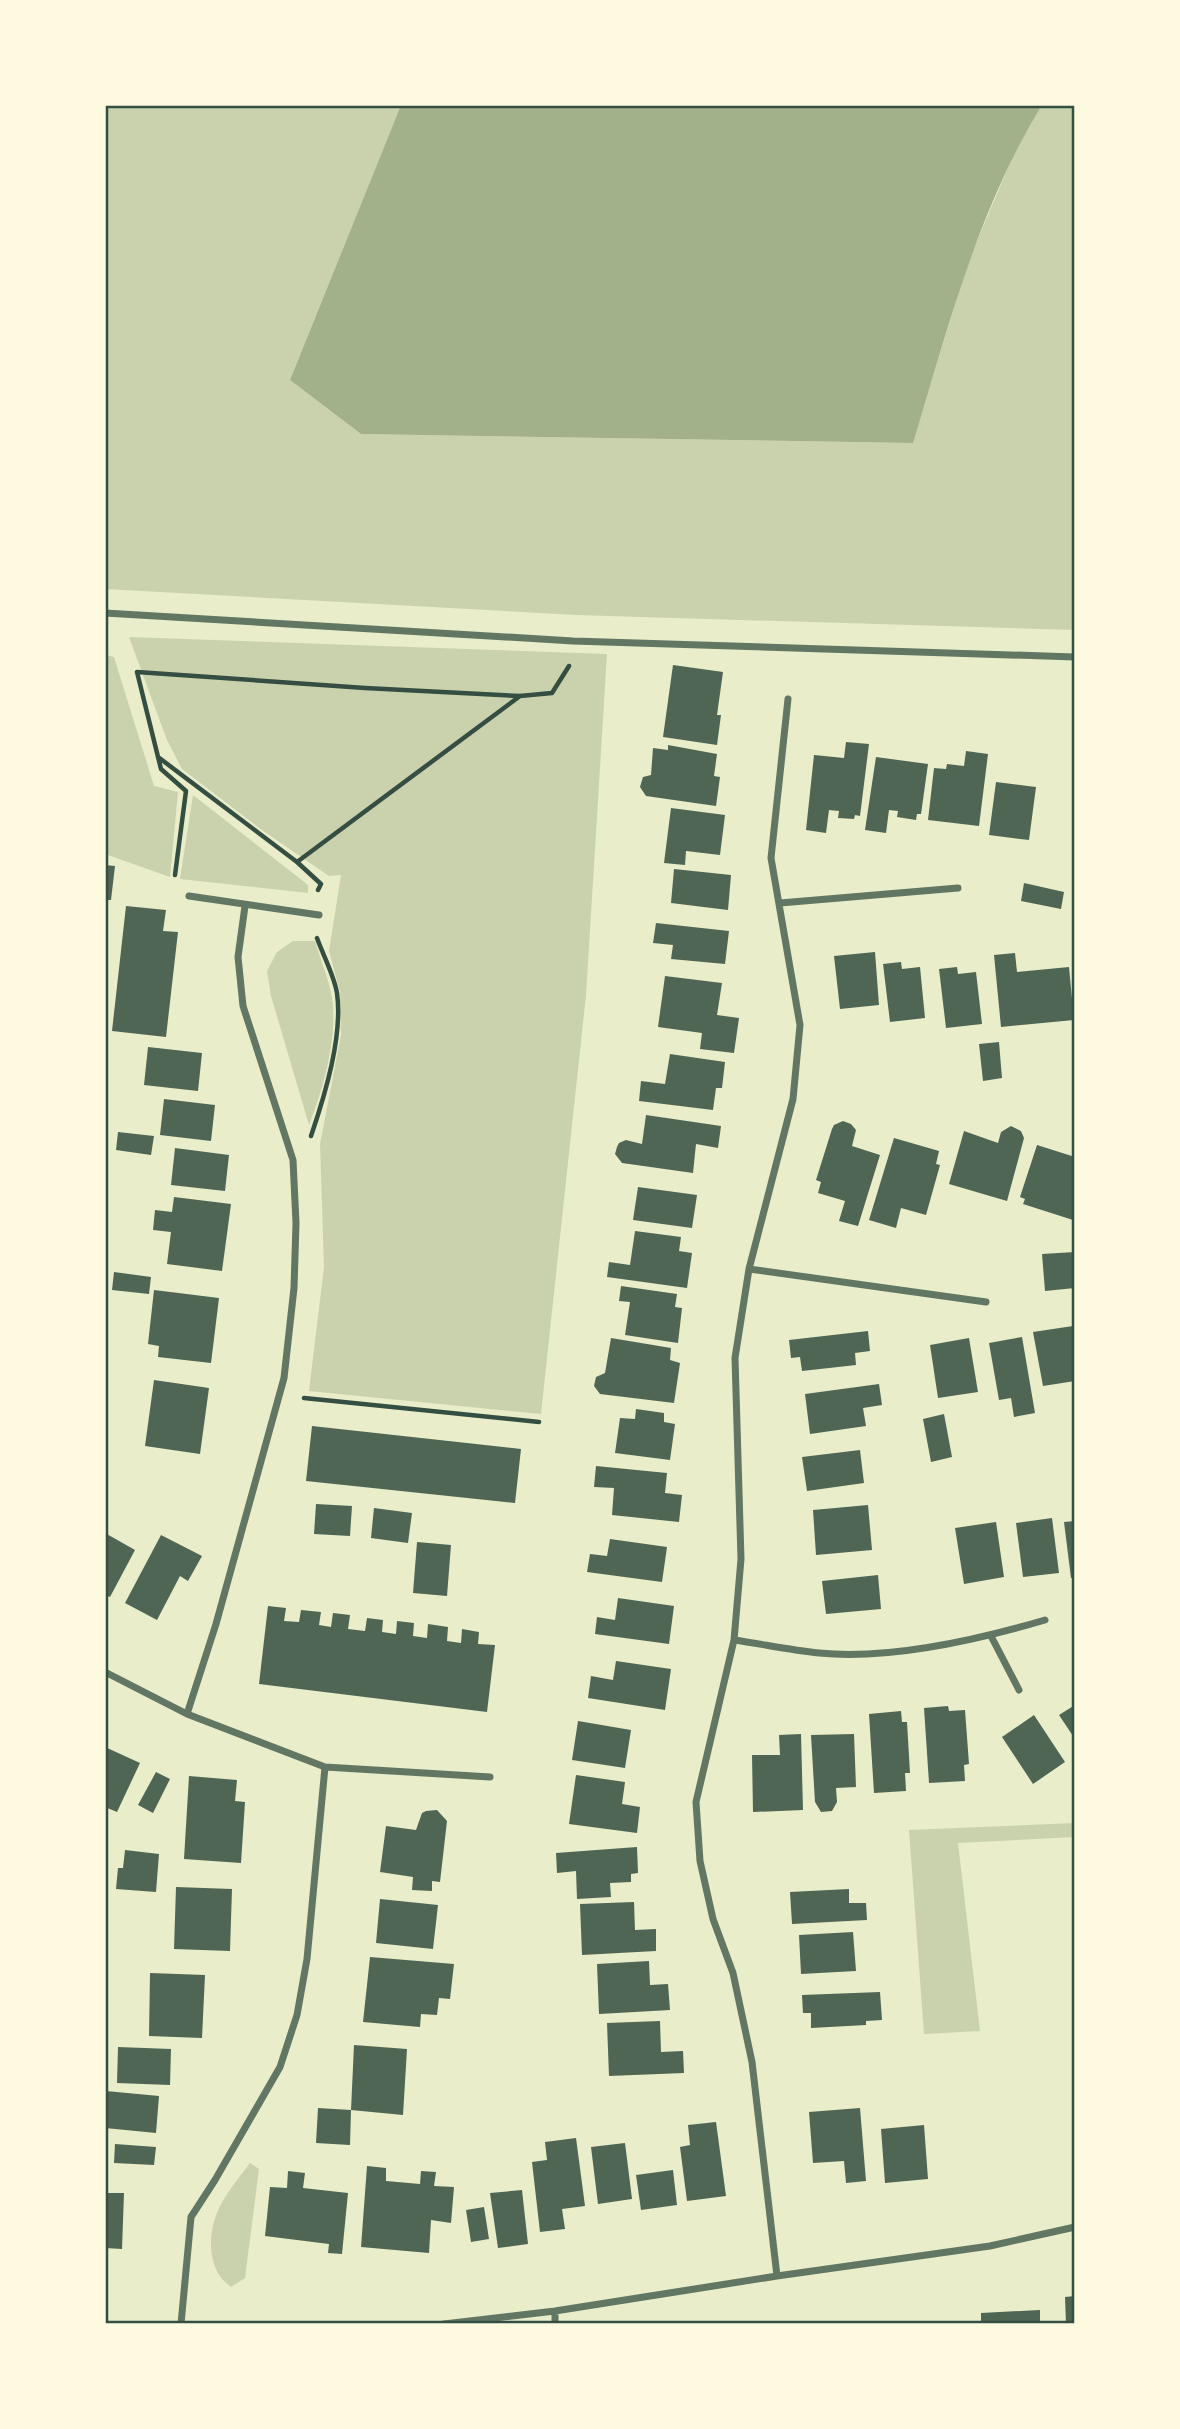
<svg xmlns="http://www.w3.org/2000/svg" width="1180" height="2429" font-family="Merriweather,serif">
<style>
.green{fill:#cad2ad}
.water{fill:#a3b18a}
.building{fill:#4f6655}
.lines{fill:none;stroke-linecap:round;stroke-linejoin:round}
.path{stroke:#344e41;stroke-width:4.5}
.minor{stroke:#617663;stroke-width:7}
.neatline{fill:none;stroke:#344e41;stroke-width:2.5}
</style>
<rect width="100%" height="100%" fill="#e9edc9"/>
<path class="green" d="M105,105H401L290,380L361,434L912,443L969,260L1019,142L1042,105H1075V630L576,615L105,589Z
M129,637L607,654L586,995L541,1414L309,1391L324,1267L320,1144L341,1035L340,992L329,951L341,875L329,876L262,830L182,769L167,740Z
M105,655L114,657L154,786L178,792L170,877L105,854Z
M193,795L308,885V893L180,879Z
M293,941H315C320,959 329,979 332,998C338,1037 323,1090 309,1125L271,996L267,971L277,952Z
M1075,1823V1837L958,1843L980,2031L924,2034L909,1830Z
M250,2163L259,2169L245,2278L231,2287C208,2272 207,2237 217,2213C224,2195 239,2178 250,2163Z"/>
<path class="water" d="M401,105H1042C978,209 948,328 913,443L361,434L290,380Z"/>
<path class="building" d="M673,665L723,672L717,715H721L717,745L663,737Z
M846,742L869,744L860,816L855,815L854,819L838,818L839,811L829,810L826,833L806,830L814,755L844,758Z
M668,745L717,754L714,776L720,777L716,806L646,796L640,787L643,777L651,775L653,748L668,750Z
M966,751L988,754L979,826L928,820L934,768L946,769L947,764L964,766Z
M876,757L928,764L921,814H917L916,820L897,817L898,811L889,810L886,833L865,830Z
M996,782L1036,787L1029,840L989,835Z
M671,808L725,815L720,855L686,851L685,865L664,863Z
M105,865L115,866L111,900H105Z
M674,869L731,875L728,910L671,903Z
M1024,883L1064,892L1061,909L1021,901Z
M126,906L166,910L163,931L178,932L166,1037L112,1031Z
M656,923L729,931L725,964L671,959L673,945L653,943Z
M875,952L879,1005L840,1009L834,956Z
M1015,953L1017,972L1069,967L1074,1020L1001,1027L994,955Z
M901,962L902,969L920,967L925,1018L890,1022L883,964Z
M957,967L958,974L976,972L982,1024L946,1028L939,969Z
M665,976L722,983L717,1015L739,1018L734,1053L700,1049L702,1033L658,1027Z
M999,1042L1002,1078L983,1081L979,1044Z
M148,1047L202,1053L198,1091L144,1085Z
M670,1054L725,1062L722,1088H716L713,1110L639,1101L641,1081L665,1084Z
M164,1099L215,1105L211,1141L160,1135Z
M646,1115L721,1126L718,1148L696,1144L693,1173L622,1163L615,1154L617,1147L619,1143L626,1140L642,1144Z
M843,1121L851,1124L856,1130L852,1146L880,1155L858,1226L839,1221L845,1201L818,1193L821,1182L816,1180L832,1129L834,1125Z
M1011,1126L1021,1131L1024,1138L1007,1201L949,1184L964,1131L998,1143L1001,1132Z
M118,1132L154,1136L151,1155L116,1150Z
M894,1138L939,1151L936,1164L940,1165L926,1215L901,1208L896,1228L869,1220Z
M1037,1145L1075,1157V1214L1073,1220L1023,1204L1025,1199L1020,1197Z
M175,1148L229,1155L225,1191L171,1185Z
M638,1187L697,1195L692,1228L633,1220Z
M174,1197L231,1204L222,1271L167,1264L171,1232L153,1230L155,1210L172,1212Z
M635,1231L681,1237L679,1251L692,1253L687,1288L607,1277L609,1262L630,1265Z
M1075,1252V1288L1045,1291L1042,1254Z
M114,1272L151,1277L149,1294L112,1290Z
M621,1286L677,1294L675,1307L682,1308L678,1343L625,1335L630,1302L619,1301Z
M154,1290L219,1298L211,1363L158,1357L159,1346L148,1344Z
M1073,1326L1075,1381L1043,1386L1033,1332Z
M868,1331L870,1351L855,1353L856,1365L802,1371L800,1357L791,1358L789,1340Z
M1022,1337L1035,1413L1014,1417L1011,1398L999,1400L989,1343Z
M611,1338L671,1348L670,1360L680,1363L674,1403L600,1394L594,1386L596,1377L605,1373Z
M969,1338L978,1392L938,1398L930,1345Z
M154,1380L209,1388L200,1454L145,1446Z
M879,1384L882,1405L863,1408L866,1426L810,1434L805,1394Z
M636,1409L664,1413V1422L675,1424L670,1460L615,1453L620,1418L635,1419Z
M944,1414L952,1457L931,1462L923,1419Z
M312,1426L521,1449L515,1503L306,1481Z
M860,1450L864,1483L807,1491L802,1457Z
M596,1466L667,1473L665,1493L682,1495L679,1522L612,1515L614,1488L594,1487Z
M316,1504L352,1506L350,1536L314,1534Z
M868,1505L872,1550L816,1555L813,1510Z
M374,1508L412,1513L408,1543L371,1538Z
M1052,1518L1059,1573L1023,1577L1016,1523Z
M1075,1521V1578H1071L1064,1522Z
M996,1522L1004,1577L964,1584L955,1528Z
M105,1533L135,1550L110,1597L105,1595Z
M161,1535L202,1556L188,1581L180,1576L157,1620L125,1603Z
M610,1539L667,1547L662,1582L587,1572L590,1554L607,1556Z
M417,1542L451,1545L447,1596L413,1593Z
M878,1575L881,1609L826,1614L822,1581Z
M618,1598L674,1606L669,1644L595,1634L597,1617L615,1620Z
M268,1606L286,1608L284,1621L299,1622L301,1610L321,1612L319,1625L331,1627L333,1613L350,1615L348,1629L365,1631L367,1618L383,1620L382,1632L396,1634L397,1621L414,1623L413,1636L427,1638L428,1624L448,1627L447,1641L461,1643L462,1629L479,1632L478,1644L495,1645L487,1712L259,1684Z
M616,1661L671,1669L665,1710L588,1698L591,1676L613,1680Z
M1075,1705V1739L1059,1715Z
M948,1706L949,1711L965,1710L969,1764L964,1765L965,1781L929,1783L924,1708Z
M901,1711L902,1722H907L910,1773H905L906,1791L874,1793L869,1714Z
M1034,1715L1065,1762L1033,1784L1002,1737Z
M578,1721L631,1730L625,1768L572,1760Z
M801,1734L803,1810L753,1812L752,1755H780L779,1735Z
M854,1734L856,1787L836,1788L837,1802L832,1811L821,1812L815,1802L811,1735Z
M105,1747L140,1763L117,1812L105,1807Z
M156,1772L170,1779L153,1813L138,1805Z
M576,1775L625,1782L622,1804L640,1807L637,1833L569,1824Z
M189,1776L237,1780L235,1801L245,1802L241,1863L184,1859Z
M437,1810L447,1821L440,1882L432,1881V1891L412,1890L413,1877L380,1872L386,1826L416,1830L422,1813L426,1811Z
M637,1847L638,1873L631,1874V1882L610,1883L611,1897L577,1899L576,1871L557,1873L556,1853Z
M125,1850L159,1854L156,1892L116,1889L118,1868H123Z
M176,1887L232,1889L230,1951L174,1949Z
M849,1889V1903H866L867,1920L792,1924L790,1892Z
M380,1899L438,1905L433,1949L376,1943Z
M634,1902L635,1930L656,1929V1951L582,1955L580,1904Z
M853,1932L856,1971L801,1974L799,1935Z
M370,1957L454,1964L450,1999L439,1998L437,2015L421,2014L420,2027L363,2022Z
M649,1961L650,1985L668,1984L670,2010L599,2014L597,1964Z
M150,1973L205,1975L202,2038L149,2036Z
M880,1992L882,2020L866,2021V2025L811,2028V2013H803L802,1995Z
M660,2021L661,2052L683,2051L684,2073L609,2076L607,2023Z
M354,2045L407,2049L403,2115L351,2110Z
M118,2047L171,2049L170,2085L117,2083Z
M106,2091L159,2096L156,2133L105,2128Z
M318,2108L351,2110L350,2145L316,2143Z
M860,2108L866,2181L846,2183L844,2161L813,2163L809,2112Z
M716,2122L726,2196L687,2201L680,2147L690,2145L688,2125Z
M924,2125L928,2179L885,2183L881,2129Z
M576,2138L585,2206L562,2209L565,2229L540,2232L532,2162L547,2160L545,2142Z
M625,2143L632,2199L598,2204L591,2147Z
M115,2144L156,2147L154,2165L114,2163Z
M367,2166L386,2168V2181L420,2184L421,2171L436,2172L434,2186L454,2187L451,2223L431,2220L429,2253L361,2247Z
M673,2170L677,2205L641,2210L636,2175Z
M288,2171L305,2173L303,2188L348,2193L342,2254L328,2253L329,2244L265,2236L270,2187L287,2188Z
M522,2190L528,2244L498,2248L490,2193Z
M105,2193H124L122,2249L105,2248Z
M484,2207L489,2239L471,2242L466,2210Z
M1075,2296V2324H1066L1065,2297Z
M1040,2310V2324H981V2313Z"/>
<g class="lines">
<path class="path" d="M158,757L297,862
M175,875L186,791L161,769L137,672L365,688L520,696L552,693L569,666
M318,890L321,884L297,862L520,696
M311,1136C325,1095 343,1036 337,993C334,975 323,955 317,938
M304,1398L539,1422"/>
<path class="minor" d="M105,613L573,641L1075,657
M189,896L319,915
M780,903L958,888
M749,1269L986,1302
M991,1636L1019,1690
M734,1640C762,1644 790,1650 819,1653C889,1660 977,1640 1045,1620
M105,1672L187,1714L325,1767L490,1777
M187,1714L216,1624L284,1378L294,1288L296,1223L293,1160L243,1006L238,957L245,906
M777,2276L752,2062L733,1973L713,1919L700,1861L696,1802L734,1640L741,1559L735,1358L749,1269L793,1099L800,1025L771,858L788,699
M555,2311V2324
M181,2324L191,2217L215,2180L280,2067L297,2015L307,1959L325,1767
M444,2324L555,2311L777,2276L990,2246L1075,2227"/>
</g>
<rect width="1180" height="2429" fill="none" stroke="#fefae0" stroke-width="214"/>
<rect x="107" y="107" width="966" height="2215" class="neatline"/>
</svg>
